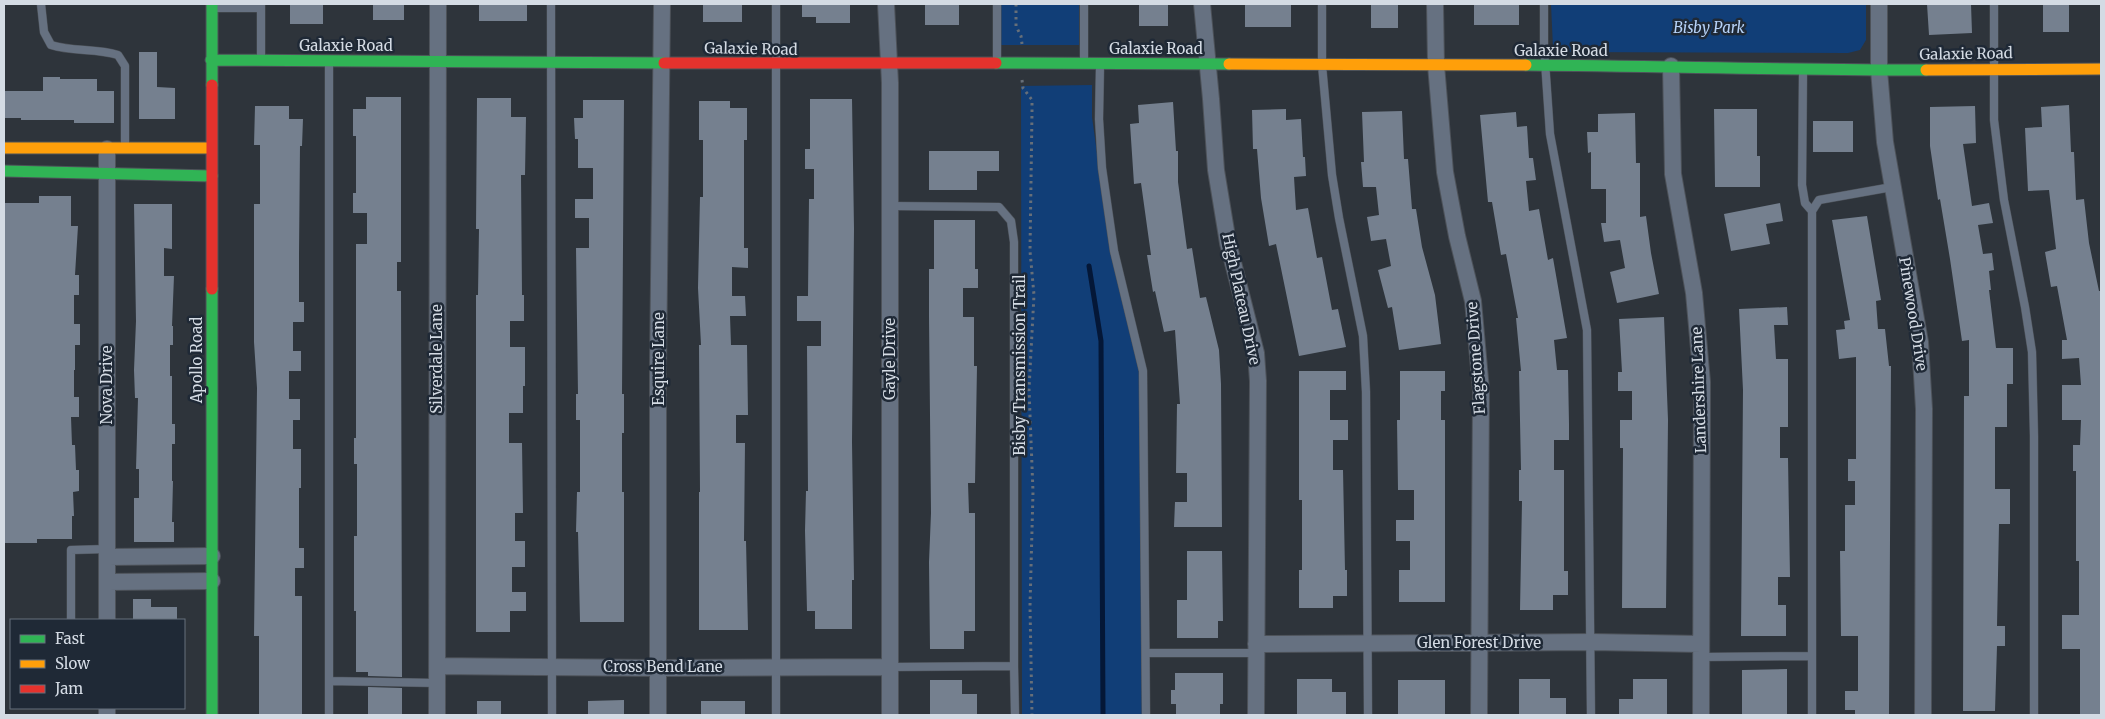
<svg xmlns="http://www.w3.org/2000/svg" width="2105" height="719" font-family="Merriweather,serif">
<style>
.green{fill:#113e77}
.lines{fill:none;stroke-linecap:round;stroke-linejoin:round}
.stream{stroke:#041737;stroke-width:5}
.building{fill:#75808f}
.lane-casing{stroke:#4d5259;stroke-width:9}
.street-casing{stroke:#4d5259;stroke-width:18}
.fast-casing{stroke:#4d5259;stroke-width:13}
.slow-casing{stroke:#4d5259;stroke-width:13}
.jam-casing{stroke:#4d5259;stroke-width:13}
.path{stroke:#676f79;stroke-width:3;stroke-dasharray:2.5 4;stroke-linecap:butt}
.lane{stroke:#667181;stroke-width:8}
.street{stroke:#667181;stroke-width:16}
.fast{stroke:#30b455;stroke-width:11}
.slow{stroke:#ff9f0a;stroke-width:11}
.jam{stroke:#e5322d;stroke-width:11}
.labels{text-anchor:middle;stroke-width:5;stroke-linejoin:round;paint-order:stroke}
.park-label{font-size:15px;font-style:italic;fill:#b6d2f8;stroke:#1f2936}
.street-label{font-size:15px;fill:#d4dbe4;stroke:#1f2936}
</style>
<rect width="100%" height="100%" fill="#2e343b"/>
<path class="green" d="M1001,4H1079V45H1001Z
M1551,4H1866V40L1860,50L1848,53L1559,52L1553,48Z
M1092,85V117L1111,255L1142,375V715H1022L1021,86Z"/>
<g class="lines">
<path class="stream" d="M1089,266L1101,341L1103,715"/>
</g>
<path class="building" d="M290,4H323V24H290Z
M373,4H404V20H373Z
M479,4H527V21H479Z
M703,4H742V22H703Z
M802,4H850V23H816V17H802Z
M925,4H959V25H925Z
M1139,4H1168V26H1139Z
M1245,4H1291V27H1245Z
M1371,4H1398V28H1371Z
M1474,4H1519V25H1474Z
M1927,4H1971L1972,33L1929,35Z
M2043,4H2069V32H2043Z
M139,52H157V87L175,88V119H139Z
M43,77H60V79H97V91H114V123H74V120H21V118H4V91H43Z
M366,97H401V262H397V291H401L402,677L368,676V672H356V611H354V536H357V464H354V438H356V244H367V213H353V193H356V136H353V109H366Z
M477,98H511V117H526L525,175H521L522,295H524V321H510V347H525V386H523V413H509V443H522L523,513H515V541H525V567H512V592H526V611H510V632H476V295H478L479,229H476Z
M810,99H852L854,229L852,442L854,580H852V629H815V611H807L805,531L806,491H808L807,346H821V321H797V296H808L809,199H814V169H805V149H810Z
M583,100H624L622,394H624V433H622V492H624V622H580L578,532H576L577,492H580V420H576V394H578L576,248H589V218H575V199H593V168H578V139H575L574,118H583Z
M699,101H730V108H747V140H744V248H748V268L732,267V296H745L746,316H730L731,345H747L748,415H736V443H745L744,541H746L748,630H699V492H700L699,345H701L698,288L700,197H703V140H699Z
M1173,102L1176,151H1178V182L1187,249L1192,248L1200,298L1206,297L1219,350L1221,384L1222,527H1174L1175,502H1187V473H1176L1177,404H1180L1175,330L1164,332L1155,291L1153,292L1147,255H1151L1141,183L1134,184L1130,124L1139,123L1138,105Z
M2069,105L2071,152H2074L2076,200L2084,199L2089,243L2099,291H2101V715H2080V649H2062V615H2079V561H2076V471H2073V445H2080L2081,420H2062V385H2081L2079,358L2062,359V340H2067L2057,286L2051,287L2045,252L2056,249L2049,190L2028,191L2025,128L2042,127L2041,107Z
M255,106H289V119H303L302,146H300L299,254V302H304V322H293V351H301V371H289V399H300V420H293V449H301V488H299V548H304V568H295V596H302V715H259V636H254L257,388L254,342V204H260V145H254Z
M1975,106L1976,143L1963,144L1972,206L1989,203L1993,223L1978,225L1983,254L1992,253L1994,270L1989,271L1991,290H1989L1996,348H2013V384H2007V427H1995V489H2010V524H1999L1997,626H2005V646H1997L1995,711H1963L1964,396H1969V340L1962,341L1950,259L1940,199L1938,200L1930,146V107Z
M1286,109V120L1301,119L1303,157H1305L1306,176L1294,177L1296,210L1308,208L1317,258L1322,257L1332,310L1338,309L1346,347L1299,356L1276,244L1269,246L1261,198L1257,149H1253L1252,110Z
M1714,109H1757V156H1760V187H1715Z
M1402,111L1404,159H1408L1412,209H1416L1422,247L1435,295L1441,344L1399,350L1392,307L1388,308L1378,270L1391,266L1386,239L1371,241L1367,217L1379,215L1376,187H1363L1361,162H1364L1362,112Z
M1516,112L1517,127L1527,126L1529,158H1533L1536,180L1526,181L1529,211L1539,209L1548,260L1553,258L1567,338L1554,340L1557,370H1568L1569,424V440H1554V470H1564V571H1568V595H1553V610H1520L1522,501H1519V470H1521L1519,371H1521L1516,318H1518L1506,254L1501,255L1492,202H1488L1480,115Z
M1635,113L1636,163H1640V217L1646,216L1651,253L1659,294L1617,303L1610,272L1625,268L1620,240L1604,242L1601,223H1606V189H1591V152L1588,153L1587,132H1598V114Z
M1813,121H1853V152H1813Z
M929,151H999V171H977V190H929Z
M39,196H71V226H78L75,275H79V295H74V324H80V345H75V370H74V397H79V417H71L72,445H75L76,470H79V491L73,492L74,516H72V539H37V543H4V203H39Z
M1780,203L1783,221L1766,224L1770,244L1731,251L1724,214Z
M134,204H172V249L164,248V276H174L172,326H173V345H170V376H172V424H175V444H172V481H173L172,522H174V542H134V498H139V469H136L138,398H135L134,370L136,321Z
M1867,216L1881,300L1876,301L1878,329H1885L1889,366H1891L1889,715H1855V710H1845V691H1858V636H1841L1840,551H1845V505H1855V481H1848V459H1856V357L1839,359L1836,330L1845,329L1844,321L1850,320L1832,220Z
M934,220H975V269H978V288H963V317H974V366H977L975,483H968L969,513H975V631H964V649H930L929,562L931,513L929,317V269H934Z
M1787,307L1788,325H1774L1776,359H1788V427H1780V458H1788L1790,577H1778V605H1786V636H1741L1743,390L1739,309Z
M1664,317L1668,420L1666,608H1622L1623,448H1620V420H1632V391H1618V372H1622L1619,319Z
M1299,371H1346V390H1330V420H1348V440H1333V470H1343L1345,570H1347V596H1333V608H1299V570H1302V500H1299Z
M1400,371H1445V391H1441V420H1445V602H1399V570H1410V541H1396V520H1414V490H1398L1397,420H1400Z
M1187,551H1222L1223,621H1218V638H1177V600H1187Z
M133,599H151V607H177V620H133Z
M1787,669V715H1742V670Z
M1175,673H1223V704H1220V715H1176V704H1171V690H1175Z
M1297,679H1332V692H1346V715H1297Z
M1519,679H1550V698H1566V715H1519Z
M1633,679H1667V715H1619V699H1633Z
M930,680H962V694H977V715H930Z
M1398,680H1445V715H1398Z
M368,687L402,688V715H368Z
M624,700V715H588V701Z
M477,701H501V715H477Z
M701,701H745V715H701Z"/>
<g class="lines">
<defs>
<path id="lane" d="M41,4L44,32L51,45C73,52 96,48 118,55L125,66V147
M261,4V59
M551,4L552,715
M776,4V715
M997,4V62
M1084,4V62
M1322,4V65L1332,175L1339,218L1363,336L1366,392L1368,715
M1544,4V47L1550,134L1587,330L1591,715
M1994,4V120L2004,200L2025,307L2032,352L2034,436V715
M213,8H261
M329,63V681L437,683
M1100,66L1099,119L1102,168L1114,251L1143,371L1146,715
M1803,72L1802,185L1805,203L1812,211
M889,206L999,207L1011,221L1014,242V666L890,667
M71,620V550L107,549
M1146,653H1256
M1701,657L1812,656
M1014,666L1015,715
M329,681V715
M1812,715V211L1819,200L1892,187"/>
<path id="street" d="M886,4L890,83V715
M1202,4L1211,99L1216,170L1228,243L1256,353L1258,381L1256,715
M1435,4L1436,65L1445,172L1457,236L1473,301L1481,390L1479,715
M1879,4V70L1885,142L1920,342L1924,409L1923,715
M1671,66L1673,174L1694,293L1702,382L1701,715
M107,557L212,556
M107,582L212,581
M107,620V149
M1256,644L1592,642L1701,644
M437,666L658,668L890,667
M107,708V715
M437,715L438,4
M658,715V370L662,4"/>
<path id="fast" d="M212,4V85
M211,60L664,63
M996,63L1229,64
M1526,65C1659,66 1792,70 1926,70
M4,171L212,176
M212,289V715"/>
<path id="slow" d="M1229,64L1526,65
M1926,70L2101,69
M4,148H211"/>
<path id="jam" d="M664,63H996
M212,85V289"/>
</defs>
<use href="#lane" class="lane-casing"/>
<use href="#street" class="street-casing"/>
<use href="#fast" class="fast-casing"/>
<use href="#slow" class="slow-casing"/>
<use href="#jam" class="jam-casing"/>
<path class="path" d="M1016,4V26L1021,36L1022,44
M1022,80L1023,88L1032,100V112L1030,251L1034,295L1029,389L1033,492L1030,606L1032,715"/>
<use href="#lane" class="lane"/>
<use href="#street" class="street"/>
<use href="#fast" class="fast"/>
<use href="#slow" class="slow"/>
<use href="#jam" class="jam"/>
</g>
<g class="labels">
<g class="park-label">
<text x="1709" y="33">Bisby Park</text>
</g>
<g class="street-label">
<text x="346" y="51">Galaxie Road</text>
<text transform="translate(751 49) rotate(1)" y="5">Galaxie Road</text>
<text x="1156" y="54">Galaxie Road</text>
<text x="1561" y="56">Galaxie Road</text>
<text transform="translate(1966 54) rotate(-1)" y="5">Galaxie Road</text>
<text transform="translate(1241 299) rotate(78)" y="5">High Plateau Drive</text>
<text transform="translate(1913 314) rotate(81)" y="5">Pinewood Drive</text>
<text transform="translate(1476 358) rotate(-94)" y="5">Flagstone Drive</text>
<text transform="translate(437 359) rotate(-90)" y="5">Silverdale Lane</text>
<text transform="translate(659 359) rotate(-90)" y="5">Esquire Lane</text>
<text transform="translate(890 359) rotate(-90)" y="5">Gayle Drive</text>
<text transform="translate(197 360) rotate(-90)" y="5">Apollo Road</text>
<text transform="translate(1020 365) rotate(-90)" y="5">Bisby Transmission Trail</text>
<text transform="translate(107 385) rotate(-90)" y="5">Nova Drive</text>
<text transform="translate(1699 390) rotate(-92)" y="5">Landershire Lane</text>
<text x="1479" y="648">Glen Forest Drive</text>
<text x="663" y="672">Cross Bend Lane</text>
</g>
</g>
<rect width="2105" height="719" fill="none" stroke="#d4dbe4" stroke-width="10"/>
<rect x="10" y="619" width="175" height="90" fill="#1f2936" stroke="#67707c"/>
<rect x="20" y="635" width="25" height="8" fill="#30b455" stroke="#67707c"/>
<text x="55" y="644" font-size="15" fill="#d4dbe4">Fast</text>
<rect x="20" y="660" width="25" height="8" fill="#ff9f0a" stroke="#67707c"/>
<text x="55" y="669" font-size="15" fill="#d4dbe4">Slow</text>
<rect x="20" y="685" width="25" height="8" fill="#e5322d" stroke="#67707c"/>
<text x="55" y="694" font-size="15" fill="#d4dbe4">Jam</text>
</svg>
